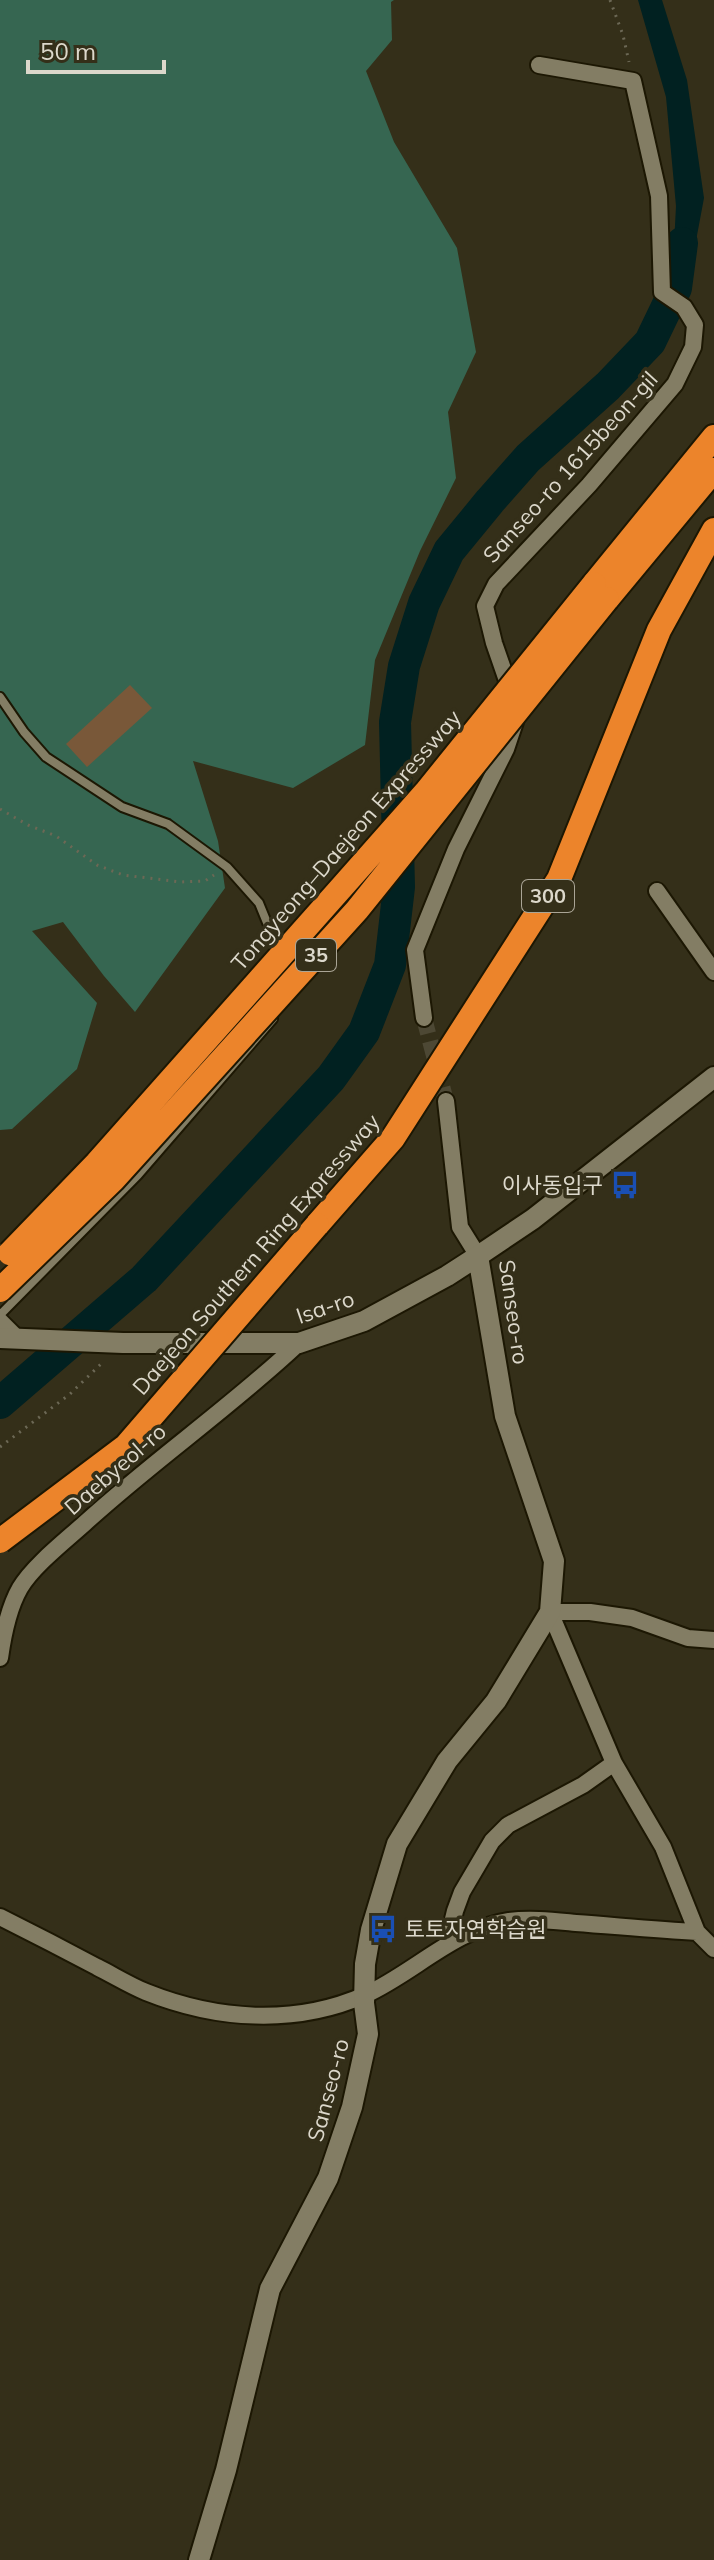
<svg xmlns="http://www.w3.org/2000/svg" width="714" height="2560" font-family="Mulish,'Noto Sans KR',sans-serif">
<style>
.forest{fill:#366651}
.water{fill:#012121}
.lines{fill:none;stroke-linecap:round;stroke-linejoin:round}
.river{stroke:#012121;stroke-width:32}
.building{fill:#795839}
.minor-tunnel{stroke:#4d4834;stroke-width:16;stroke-dasharray:16 8;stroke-linecap:butt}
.service-casing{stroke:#1c1703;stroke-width:12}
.minor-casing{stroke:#1c1703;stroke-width:20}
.tertiary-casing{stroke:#1c1703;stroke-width:24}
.motorway-casing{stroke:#1c1703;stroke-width:28}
.path{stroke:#6c6855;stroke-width:3;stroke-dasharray:2 6;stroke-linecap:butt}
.service{stroke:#837d64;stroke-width:8}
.minor{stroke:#837d64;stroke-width:16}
.tertiary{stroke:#837d64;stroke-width:20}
.motorway{stroke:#ec842b;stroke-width:24}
.motorway-bridge-casing{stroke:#1c1703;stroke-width:28;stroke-linecap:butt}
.motorway-bridge{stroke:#ec842b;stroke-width:24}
.labels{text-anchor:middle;stroke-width:7;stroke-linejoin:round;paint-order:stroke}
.shield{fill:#342f19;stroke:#aaa596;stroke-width:2}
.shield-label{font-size:20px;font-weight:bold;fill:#dcd8cb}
.street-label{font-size:22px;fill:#dcd8cb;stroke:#342f19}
.poi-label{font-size:22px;fill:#dcd8cb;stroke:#342f19;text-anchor:end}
</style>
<rect width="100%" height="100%" fill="#342f19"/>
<path class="forest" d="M0,0H394L391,2L392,40L366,71L394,142L457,248L476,352L448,412L456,478L420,551L375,660L365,745L293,788L193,761L218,841L225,888L135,1012L104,976L63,922L32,931L97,1003L77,1069L12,1129L0,1130Z"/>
<path class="water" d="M638,0H662L687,80L704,198L686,294L672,284L676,206L666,97Z"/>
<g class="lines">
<path class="river" d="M0,1403L144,1279L331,1078L364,1032L390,965L399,887L395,722L404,666L424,603L449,551L490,501L528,458L608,386L650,342L676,288L682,243"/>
</g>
<path class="building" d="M130,685L152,708L87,767L66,744Z"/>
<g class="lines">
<path class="minor-tunnel" d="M424,1018L446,1101"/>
<defs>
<path id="service" d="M0,697L24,732L46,757L122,807L168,824L227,867L259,903L279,952
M0,1315L138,1175L273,1019"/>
<path id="minor" d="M512,695L494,643L485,606L496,584L589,485L675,384L693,347L695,325L684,307L662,292L659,196L633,81L539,65
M657,891L714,972
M424,1018L415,950L456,849L506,749L515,722
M446,1101L460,1227L478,1256
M0,1321L19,1340
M0,1658C3,1636 8,1609 20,1588C33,1566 65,1541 85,1523C154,1460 231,1407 299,1343
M0,1917C32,1933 65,1950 97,1967C113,1975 129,1985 146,1992C216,2020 294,2026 365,1995C414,1973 454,1929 509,1921C531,1918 555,1921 576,1923C617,1926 657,1930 697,1932L714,1949
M697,1932L663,1847L614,1763L550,1612H590L632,1618L688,1638L714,1640
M447,1944L455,1911L462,1892L492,1841L508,1825L583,1785L614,1763"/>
<path id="tertiary" d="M0,1338L123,1343H299L364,1321L447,1276L478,1256
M199,2560L226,2470L270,2289L328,2178L352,2107L368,2034L364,2003L365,1964L371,1930L397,1844L447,1761L496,1701L550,1612L554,1561L505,1416L478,1256L533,1219L714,1077"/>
<path id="motorway" d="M594,584L714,437
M607,599L714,470
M317,1225L393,1138L559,879L659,630L714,530"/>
</defs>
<use href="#service" class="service-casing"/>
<use href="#minor" class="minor-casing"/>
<use href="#tertiary" class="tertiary-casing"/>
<use href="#motorway" class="motorway-casing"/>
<path class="path" d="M610,0L623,35L629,62
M0,809L28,825L56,836L97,865L123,875L181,882L205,881L214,875
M0,1447L70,1394L103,1362"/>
<use href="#service" class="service"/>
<use href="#minor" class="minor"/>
<use href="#tertiary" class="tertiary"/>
<use href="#motorway" class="motorway"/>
<defs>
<path id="motorway-bridge" d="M10,1253L97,1163L342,887L426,792L594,584
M0,1290L113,1180L357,910L607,599
M0,1541L126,1446L317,1225"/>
</defs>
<use href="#motorway-bridge" class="motorway-bridge-casing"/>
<use href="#motorway-bridge" class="motorway-bridge"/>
</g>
<defs>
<symbol id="bus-bare" viewBox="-9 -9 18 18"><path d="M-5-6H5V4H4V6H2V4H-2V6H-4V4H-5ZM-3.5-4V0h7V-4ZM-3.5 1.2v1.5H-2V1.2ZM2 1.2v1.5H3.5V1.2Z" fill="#1a4fb4" stroke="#342f19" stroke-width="2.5" paint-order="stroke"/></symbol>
</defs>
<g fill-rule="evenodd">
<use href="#bus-bare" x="605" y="1165" width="40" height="40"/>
<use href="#bus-bare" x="363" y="1909" width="40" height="40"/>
</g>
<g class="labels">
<g class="shield">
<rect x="522" y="880" width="52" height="32" rx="6"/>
<rect x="296" y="939" width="40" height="32" rx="6"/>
</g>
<g class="shield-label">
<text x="548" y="903">300</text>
<text x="316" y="962">35</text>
</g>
<g class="street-label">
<text transform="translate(570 467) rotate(-48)" y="8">Sanseo-ro 1615beon-gil</text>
<text transform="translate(346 840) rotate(-49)" y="8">Tongyeong–Daejeon Expressway</text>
<text transform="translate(256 1254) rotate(-49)" y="8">Daejeon Southern Ring Expressway</text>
<text transform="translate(325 1307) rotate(-19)" y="8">Isa-ro</text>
<text transform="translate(514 1312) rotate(82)" y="8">Sanseo-ro</text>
<text transform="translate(115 1469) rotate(-41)" y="8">Daebyeol-ro</text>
<text transform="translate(328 2090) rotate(-75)" y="8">Sanseo-ro</text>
</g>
<g class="poi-label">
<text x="603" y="1193">이사동입구</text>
<text x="405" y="1937" text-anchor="start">토토자연학습원</text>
</g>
</g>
<path d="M28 60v12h136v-12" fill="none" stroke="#dcd8cb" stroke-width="4"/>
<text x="40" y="60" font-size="24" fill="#dcd8cb" stroke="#342f19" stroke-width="6" paint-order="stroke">50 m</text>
</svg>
